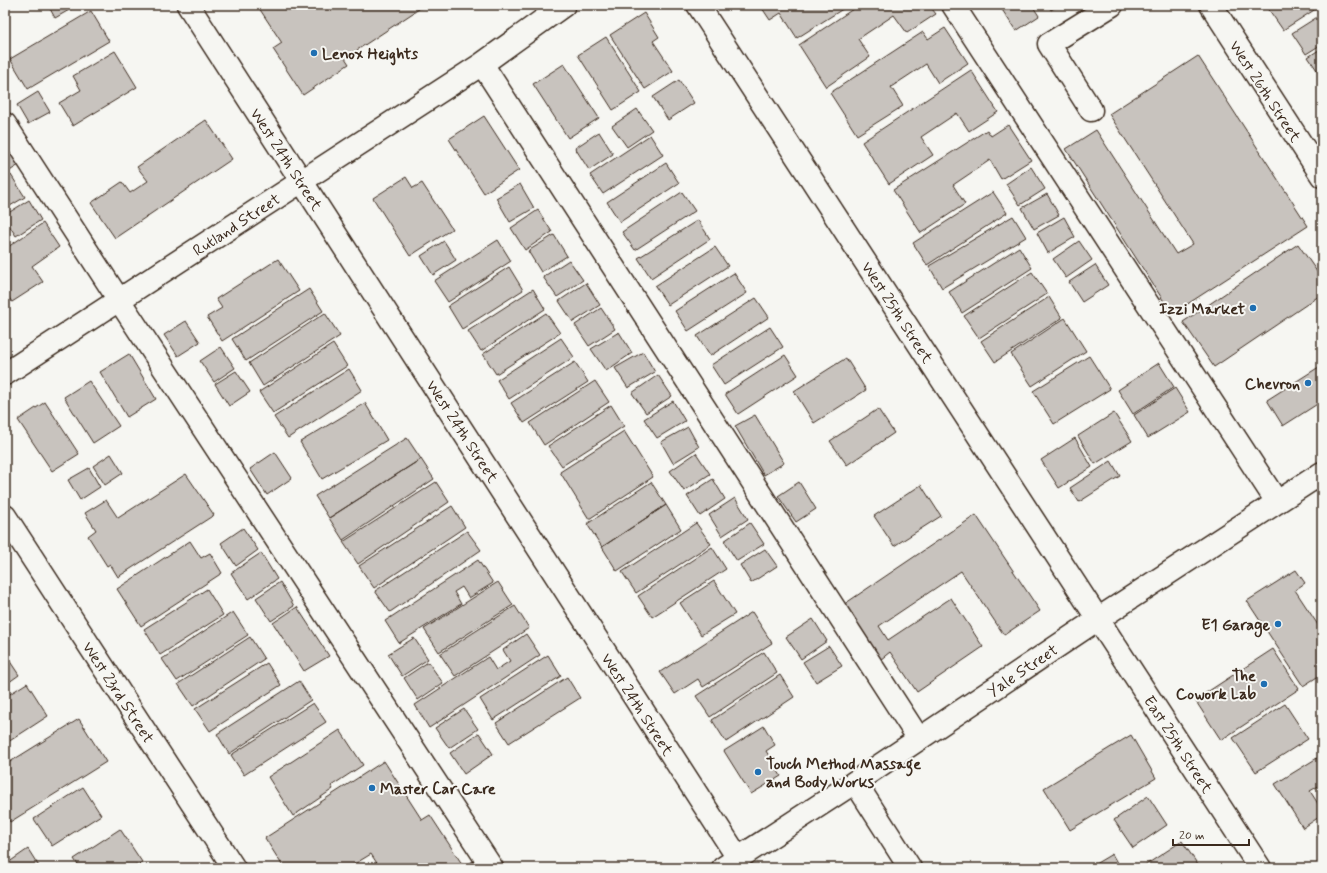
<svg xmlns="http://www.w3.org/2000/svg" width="1327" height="873" font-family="Mynerve,sans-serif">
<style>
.building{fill:#c8c3be;stroke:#3b2a1e}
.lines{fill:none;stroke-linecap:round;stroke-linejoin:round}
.minor-casing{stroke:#3b2a1e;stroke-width:25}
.major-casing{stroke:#3b2a1e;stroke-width:25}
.minor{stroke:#f6f6f2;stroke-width:22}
.major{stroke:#f6f6f2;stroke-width:22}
.poi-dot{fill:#1f6fb2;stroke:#f6f6f2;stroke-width:1.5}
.labels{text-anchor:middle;stroke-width:4;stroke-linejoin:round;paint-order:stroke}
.poi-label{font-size:16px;font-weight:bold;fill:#3b2a1e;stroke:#f6f6f2;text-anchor:end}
.street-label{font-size:16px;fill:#3b2a1e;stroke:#f6f6f2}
</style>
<rect width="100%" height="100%" fill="#f6f6f2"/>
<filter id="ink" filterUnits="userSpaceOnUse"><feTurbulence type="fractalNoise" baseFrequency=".025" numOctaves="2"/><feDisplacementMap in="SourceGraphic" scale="8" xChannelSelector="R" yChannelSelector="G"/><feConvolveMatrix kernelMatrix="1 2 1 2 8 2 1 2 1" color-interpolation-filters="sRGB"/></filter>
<g filter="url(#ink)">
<path class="building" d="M48,5H78L55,18Z
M257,5H425L345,58L349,64L303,95L273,49L282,43Z
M760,5H849L797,38L781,13L770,20Z
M859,5H929L936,14L907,33L894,15L858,39L870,57L826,87L799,45Z
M999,5H1032L1039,16L1016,31Z
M1048,5H1059L1051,10Z
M1270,5H1322L1283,30L1267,7Z
M91,11L109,41L28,89L10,59Z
M644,13L659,37L653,41L673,71L645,89L610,35Z
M1322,14V44L1306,54L1292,33Z
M945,28L968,63L938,83L926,64L891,87L903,106L857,135L830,93L923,32L928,39Z
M606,37L641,92L613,110L578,55Z
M1322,48V76H1321L1308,57Z
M115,51L137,87L73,126L59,103L81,90L73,76Z
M1198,56L1308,226L1172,314L1066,149L1096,130L1176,254L1193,244L1109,114Z
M564,64L599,118L568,138L533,84Z
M971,70L998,112L969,131L957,113L921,137L933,155L889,184L862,142Z
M679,80L694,103L668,120L653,97Z
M38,92L50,112L28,124L17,105Z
M637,109L652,130L627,147L612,126Z
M484,116L519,170L484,193L449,139Z
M206,120L232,159L115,238L91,203L122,182L130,193L148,181L137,167Z
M1008,125L1031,160L1001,179L990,160L953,185L965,204L921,233L893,190L987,130L991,136Z
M599,132L613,154L589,170L575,148Z
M650,135L663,155L603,194L590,175Z
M5,145L19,165L5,174Z
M666,163L679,183L620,222L607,202Z
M1031,167L1045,189L1020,205L1006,184Z
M11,175L25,197L5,209V179Z
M406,177L413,188L422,183L452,229L410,256L373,198Z
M520,184L534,208L510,222L496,198Z
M682,192L695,211L635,250L622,232Z
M993,192L1007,213L927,265L913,243Z
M1047,194L1059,215L1034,229L1022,208Z
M29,200L41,220L16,236L5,219V215Z
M538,210L552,232L525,250L511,228Z
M1013,216L1026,237L942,288L929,266Z
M1064,217L1075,237L1048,253L1037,233Z
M698,220L710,239L651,278L638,258Z
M43,223L59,247L32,266L43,282L12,302L5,292V249Z
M554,235L567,256L541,272L528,251Z
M498,240L511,261L448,302L434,281Z
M444,241L456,260L433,275L421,256Z
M1079,241L1092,260L1066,278L1053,259Z
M1298,244L1322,279V294L1214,367L1183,322Z
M715,247L728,266L668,305L655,286Z
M1019,247L1032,268L962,313L949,292Z
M278,259L299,291L222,341L207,317L222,308L216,299Z
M569,260L583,280L557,297L543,277Z
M1095,265L1108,285L1082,302L1069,282Z
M509,267L523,290L462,329L448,306Z
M1032,272L1047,294L979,338L964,316Z
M734,273L747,293L688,331L675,311Z
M586,283L600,305L573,322L559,301Z
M309,289L323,311L246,361L232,339Z
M533,289L545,309L481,351L468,331Z
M1049,297L1062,318L995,362L981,341Z
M756,298L769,317L710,356L697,336Z
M601,308L615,329L589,346L575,325Z
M325,313L340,336L263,386L249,363Z
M546,313L560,333L496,374L483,354Z
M1065,318L1086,351L1032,386L1011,354Z
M186,321L200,342L178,356L164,335Z
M770,327L783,347L724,385L711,365Z
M619,332L632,353L606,371L591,349Z
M561,338L574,357L509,399L497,380Z
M333,344L347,366L273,413L259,392Z
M221,347L235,368L214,382L200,361Z
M643,352L655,372L628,388L615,368Z
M129,354L156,399L127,417L100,372Z
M785,355L798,375L738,414L725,394Z
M1089,356L1110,389L1054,424L1033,391Z
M846,358L866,390L814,423L794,391Z
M575,362L588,382L524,423L511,403Z
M1159,363L1174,387L1133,414L1118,390Z
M1322,365V401L1283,426L1267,400Z
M349,369L362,390L288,438L274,417Z
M236,371L250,392L229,406L215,384Z
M658,375L672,396L646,413L632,393Z
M89,381L119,426L93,443L64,397Z
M595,381L609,402L544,445L530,423Z
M1175,388L1190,412L1148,438L1134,415Z
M673,401L685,421L657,438L644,419Z
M45,402L79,454L52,471L18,420Z
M365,403L387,440L322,479L300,442Z
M611,405L624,426L562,466L548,446Z
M878,409L894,433L847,465L830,441Z
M1114,413L1132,441L1095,464L1078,436Z
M755,415L784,463L764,475L735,426Z
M688,427L699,447L673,463L661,442Z
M624,431L653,477L589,519L560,472Z
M407,438L421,459L329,518L315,496Z
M1075,438L1092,467L1059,488L1041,460Z
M275,452L292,478L267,495L250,469Z
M696,453L710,474L684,491L670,471Z
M111,454L123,473L105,485L93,466Z
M421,459L434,479L343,540L329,518Z
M1111,461L1120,476L1079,502L1070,488Z
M89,468L100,487L80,500L68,480Z
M186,474L214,515L118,577L110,564L107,566L88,536L96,530L85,513L106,500L118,518Z
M713,479L725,499L700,516L687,496Z
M436,482L449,502L358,564L343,542Z
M651,482L666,505L602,547L587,524Z
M799,482L816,509L796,522L778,496Z
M921,485L941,516L894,546L874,516Z
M735,498L748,519L722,536L709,515Z
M666,505L681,529L617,571L602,547Z
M452,506L465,527L374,588L359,566Z
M976,515L1040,611L1004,635L961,571L879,626L888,640L951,598L983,647L917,692L890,652L880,660L843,605Z
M696,523L711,544L636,593L622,572Z
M750,523L764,544L737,561L724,541Z
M243,528L258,550L236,566L221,543Z
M467,531L481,550L390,612L375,591Z
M190,541L201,558L210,553L222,573L141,626L117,589Z
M712,547L726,569L652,617L638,596Z
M765,549L777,566L751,583L740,565Z
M261,553L277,579L248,599L231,573Z
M478,560L493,583L469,598L462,587L454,592L461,604L399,643L385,621Z
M1296,570L1305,583L1295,590L1322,631V674L1303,686L1247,601Z
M714,581L735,614L701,635L680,603Z
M280,582L294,606L271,621L256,598Z
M498,582L513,605L439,652L424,629Z
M207,589L223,615L160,655L144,629Z
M515,606L529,628L455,676L440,654Z
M297,607L329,656L304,671L273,623Z
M233,612L248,635L177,681L162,659Z
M752,612L772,643L703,687L698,679L675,694L660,672Z
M813,619L827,641L801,659L786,637Z
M526,634L540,655L429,728L415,705L488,657L496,670L510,661L503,650Z
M250,637L264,659L193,706L178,684Z
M414,638L428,659L402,676L388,654Z
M829,646L842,666L816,682L803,662Z
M1273,649L1299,689L1221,740L1195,700Z
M764,652L777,673L710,717L696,696Z
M5,654L19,675L5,685Z
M548,655L561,676L493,720L480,699Z
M428,662L443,683L418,700L404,678Z
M267,663L281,685L210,731L195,709Z
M780,675L794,697L726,742L712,720Z
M567,677L580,698L509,743L496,723Z
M299,681L311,700L229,754L217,734Z
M27,683L48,716L5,744V697Z
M313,703L326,722L244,775L231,755Z
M1285,704L1308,739L1256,772L1233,738Z
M464,709L478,729L449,748L435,728Z
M79,719L106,762L10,822L5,814V765Z
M764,726L775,745L766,751L781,776L751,794L724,751Z
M340,730L363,765L331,786L333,789L293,816L268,777Z
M479,733L493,754L464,774L450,753Z
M1131,735L1156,778L1070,830L1044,788Z
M1322,755V784L1310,791L1322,810V815L1303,828L1275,784Z
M384,761L422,820L430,815L464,867L473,861L478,868H380L371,854L348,868H284L265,838Z
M83,787L101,815L52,846L34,819Z
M1148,796L1167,825L1133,848L1114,820Z
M120,829L142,862L132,868H80L74,859Z
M1322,831V843L1316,834Z
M1182,841L1200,868H1141Z
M28,849L40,868H5V865Z
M1112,854L1120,868H1091L1090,867Z"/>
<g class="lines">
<defs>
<path id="minor" d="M188,5L738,858
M698,5L1260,868
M953,5L1277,502
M1211,5L1322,176
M482,64L919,739
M1091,110L1049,44L1112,5
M5,124L119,300L492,868
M5,374L482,64L564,5
M5,516L234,868
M855,782L910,868"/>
<path id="major" d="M723,868L855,782L1098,619L1322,473"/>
</defs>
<use href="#minor" class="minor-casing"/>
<use href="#major" class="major-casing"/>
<use href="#minor" class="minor"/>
<use href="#major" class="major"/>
</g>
</g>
<g class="poi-dot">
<circle cx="314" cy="53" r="4"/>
<circle cx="1253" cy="308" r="4"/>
<circle cx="1308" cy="383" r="4"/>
<circle cx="1278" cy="624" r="4"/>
<circle cx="1264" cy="684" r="4"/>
<circle cx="758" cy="772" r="4"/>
<circle cx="372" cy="788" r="4"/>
</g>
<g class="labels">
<g class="poi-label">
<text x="322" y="59" text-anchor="start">Lenox Heights</text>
<text x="1245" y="314">Izzi Market</text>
<text x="1300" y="389">Chevron</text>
<text x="1270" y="630">E1 Garage</text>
<text x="1256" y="681">The<tspan x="1256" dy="18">Cowork Lab</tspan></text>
<text x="766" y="769" text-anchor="start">Touch Method Massage<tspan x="766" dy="18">and Body Works</tspan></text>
<text x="380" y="794" text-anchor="start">Master Car Care</text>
</g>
<g class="street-label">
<text transform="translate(1266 91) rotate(57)" y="6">West 26th Street</text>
<text transform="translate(287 159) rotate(57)" y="6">West 24th Street</text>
<text transform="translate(236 224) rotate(-33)" y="6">Rutland Street</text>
<text transform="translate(898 312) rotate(57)" y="6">West 25th Street</text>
<text transform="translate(463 431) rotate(57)" y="6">West 24th Street</text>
<text transform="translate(1022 670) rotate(-34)" y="6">Yale Street</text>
<text transform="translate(119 692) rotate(57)" y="6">West 23rd Street</text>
<text transform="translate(638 704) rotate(57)" y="6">West 24th Street</text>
<text transform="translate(1179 744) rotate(57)" y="6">East 25th Street</text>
</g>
</g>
<rect width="1327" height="873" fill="none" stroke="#f6f6f2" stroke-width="20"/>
<rect x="10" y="10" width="1307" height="853" fill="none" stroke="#3b2a1e" stroke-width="1.5" filter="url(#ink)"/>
<path d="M1173 839v6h76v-6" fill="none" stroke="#3b2a1e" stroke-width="2"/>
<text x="1179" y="839" font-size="12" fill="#3b2a1e" stroke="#f6f6f2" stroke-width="3" paint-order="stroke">20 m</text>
</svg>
